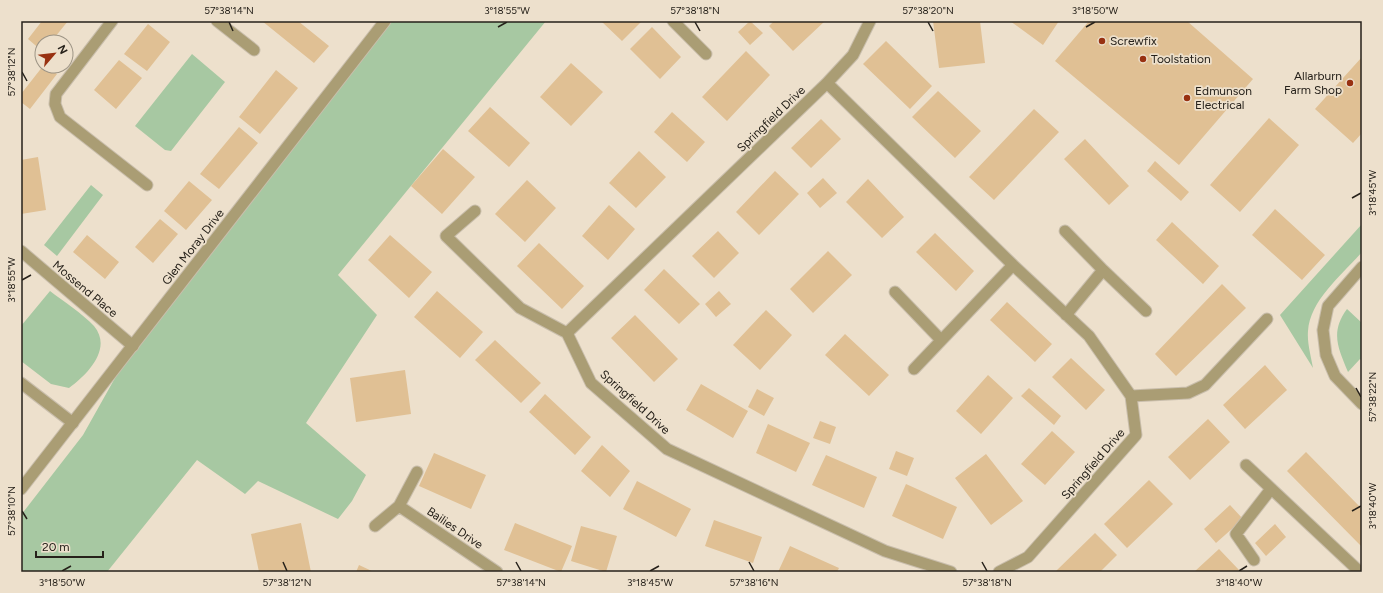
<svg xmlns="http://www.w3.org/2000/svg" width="1383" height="593" font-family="Figtree,sans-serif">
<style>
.green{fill:#a7c8a2}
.building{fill:#e0c094}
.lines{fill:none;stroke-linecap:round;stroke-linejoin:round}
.service-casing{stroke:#c9beac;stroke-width:13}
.minor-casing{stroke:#c9beac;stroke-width:13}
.tertiary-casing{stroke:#c9beac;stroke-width:13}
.service{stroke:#aa9d74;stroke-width:11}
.minor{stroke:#aa9d74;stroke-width:11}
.tertiary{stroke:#aa9d74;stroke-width:11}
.ticks{fill:none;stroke:#26211a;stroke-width:1.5}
.poi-dot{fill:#983111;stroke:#ede0cc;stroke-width:1.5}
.labels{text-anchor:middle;stroke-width:3.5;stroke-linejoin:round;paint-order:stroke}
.poi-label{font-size:12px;fill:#26211a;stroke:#ede0cc;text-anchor:start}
.street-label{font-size:12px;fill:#26211a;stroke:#ede0cc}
.neatline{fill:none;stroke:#26211a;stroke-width:1.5}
.ticks-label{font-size:10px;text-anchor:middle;fill:#26211a}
</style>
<rect width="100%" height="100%" fill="#ede0cc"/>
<path class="green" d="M385,21H546L338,275L377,315L306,423L366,475L352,501L338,519L258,481L245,494L197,460L107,572H21V515L83,435L133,346Z
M192,54L225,82L171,151L165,150L135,126Z
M91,185L103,195L57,256L44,245Z
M1362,224V252C1342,275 1310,300 1308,331C1307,343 1311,356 1313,368L1280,315Z
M50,291C63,301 83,314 94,326C113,349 87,375 69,388L51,384L21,361V326Z
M1347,309L1362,323V361L1360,359L1348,372C1338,348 1330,332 1347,309Z"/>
<path class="building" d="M42,21H68L51,42H42V51L28,39Z
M262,21H298L329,46L314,63Z
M601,21H642L622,41Z
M750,21L763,33L750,45L738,32Z
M774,21H825L793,51L769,26Z
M933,21H980L985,63L939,68Z
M1010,21H1059L1043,45Z
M1089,21H1187L1253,79L1179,165L1055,61Z
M148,24L170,42L147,71L124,54Z
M652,27L681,57L660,79L630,49Z
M886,41L932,86L910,109L863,64Z
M746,51L770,75L727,121L702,97Z
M1362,57V133L1353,143L1315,109Z
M119,60L142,78L116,109L94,90Z
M571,63L603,92L571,126L540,97Z
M43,66H46L57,74L30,109L21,102V94Z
M276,70L298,88L260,134L239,117Z
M938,91L981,131L955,158L912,117Z
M490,107L530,143L509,167L468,131Z
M1034,109L1059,132L994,200L969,177Z
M672,112L705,142L687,162L654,132Z
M1269,118L1299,145L1240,212L1210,185Z
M821,119L841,139L811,168L791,148Z
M239,127L258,143L219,189L200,174Z
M1085,139L1129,186L1109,205L1064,159Z
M443,149L475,177L442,214L411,186Z
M639,151L666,177L636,208L609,183Z
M38,157L46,210L21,214V160Z
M1155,161L1189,192L1181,201L1147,171Z
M775,171L799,194L759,235L736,212Z
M823,178L837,193L820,208L807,193Z
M868,179L904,217L882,238L846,202Z
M527,180L556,208L525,242L495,214Z
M189,181L212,200L186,230L164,211Z
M609,205L635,229L608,260L582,236Z
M1275,209L1325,255L1302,280L1252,235Z
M160,219L178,234L153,263L135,247Z
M1172,222L1219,266L1203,284L1156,240Z
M718,231L739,253L714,278L692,256Z
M935,233L974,271L956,291L916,252Z
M87,235L119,262L105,279L73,252Z
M390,235L432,272L409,298L368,260Z
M539,243L584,286L562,309L517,266Z
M828,251L852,275L813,313L790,289Z
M664,269L700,304L679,324L644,290Z
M1222,284L1246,308L1176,376L1155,354Z
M437,291L483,332L460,358L414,317Z
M719,291L731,304L716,317L705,304Z
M1007,302L1052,344L1035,362L990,320Z
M766,310L792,335L760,370L733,345Z
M635,315L678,359L654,382L611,338Z
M845,334L889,375L869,396L825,355Z
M495,340L541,383L521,403L475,360Z
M1071,358L1105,390L1086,410L1052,377Z
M1265,365L1287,390L1245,429L1223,405Z
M405,370L411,414L356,422L350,378Z
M988,375L1013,398L981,434L956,411Z
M701,384L748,411L733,438L686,410Z
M1029,388L1061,416L1054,425L1021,396Z
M757,389L774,398L764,416L748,407Z
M545,394L591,437L575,455L529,412Z
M1208,419L1230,442L1190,480L1168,457Z
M820,421L836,427L830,444L813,438Z
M768,424L810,443L796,472L756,453Z
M1052,431L1075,452L1045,485L1021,464Z
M602,445L630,471L610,497L581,471Z
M896,451L914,458L907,476L889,469Z
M1306,452L1362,509V547L1287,471Z
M434,453L486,475L471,509L419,486Z
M986,454L1023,501L991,525L955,478Z
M826,455L877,477L864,508L812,485Z
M1149,480L1173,504L1127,548L1104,524Z
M637,481L691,509L676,537L623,509Z
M906,484L957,507L943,539L892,516Z
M1230,505L1243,519L1216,543L1204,529Z
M714,520L762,537L753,563L705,546Z
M301,523L311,572H259L251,534Z
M515,523L572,546L561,572L504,550Z
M1275,524L1286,537L1266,556L1255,543Z
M581,526L617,536L606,572L571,561Z
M1095,533L1117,555L1100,572H1057L1056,571Z
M790,546L839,568L837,572H778Z
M1219,549L1239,570L1237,572H1194Z
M359,565L374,572H356Z"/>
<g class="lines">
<defs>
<path id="service" d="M1362,267L1328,306L1323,330L1326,355L1335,376L1362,404
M21,383L73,423"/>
<path id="minor" d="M112,21L56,94L55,104L60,117L147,185
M217,21L254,50
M673,21L706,54
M870,21L853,55L827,83L567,333L591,383L667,449L885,551L951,572
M827,83L1013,265L1089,336L1131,396L1136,435L1028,557L999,572
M475,211L446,236L520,308L567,333
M1065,231L1103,270L1066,315
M21,251L133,346
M1103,270L1146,311
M895,292L941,340
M914,369L1013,265
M1131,396L1188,393L1205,385L1267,319
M1246,465L1360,572
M399,506L417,472
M375,526L399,506L497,572
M1254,560L1236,534L1271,489"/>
<path id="tertiary" d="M21,489L385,21"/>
</defs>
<use href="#service" class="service-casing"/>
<use href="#minor" class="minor-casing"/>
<use href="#tertiary" class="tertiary-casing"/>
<use href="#service" class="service"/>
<use href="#minor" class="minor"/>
<use href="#tertiary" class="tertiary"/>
</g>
<path class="ticks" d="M229,22L233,31M695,22L700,31M928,22L933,31M498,27L507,22M1086,27L1095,22M22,72L27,81M1352,198L1361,193M22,280L31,275M1356,388L1361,397M22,511L27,519M1352,511L1361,506M283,562L287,571M516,562L521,571M749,562L754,571M982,562L987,571M62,571L71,566M650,571L659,566M1239,571L1247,566"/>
<g class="poi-dot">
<circle cx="1102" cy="41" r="4"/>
<circle cx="1143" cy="59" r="4"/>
<circle cx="1350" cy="83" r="4"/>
<circle cx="1187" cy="98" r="4"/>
</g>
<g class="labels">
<g class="poi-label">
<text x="1110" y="45">Screwfix</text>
<text x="1151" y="63">Toolstation</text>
<text x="1342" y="80" text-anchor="end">Allarburn<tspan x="1342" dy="14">Farm Shop</tspan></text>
<text x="1195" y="95">Edmunson<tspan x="1195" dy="14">Electrical</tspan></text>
</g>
<g class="street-label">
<text transform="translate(771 119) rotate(-44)" y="4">Springfield Drive</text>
<text transform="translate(193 247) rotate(-52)" y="4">Glen Moray Drive</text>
<text transform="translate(85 289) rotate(40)" y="4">Mossend Place</text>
<text transform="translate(635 402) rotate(42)" y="4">Springfield Drive</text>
<text transform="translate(1093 464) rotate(-49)" y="4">Springfield Drive</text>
<text transform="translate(455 528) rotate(34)" y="4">Bailies Drive</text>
</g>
</g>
<rect width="1383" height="593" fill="none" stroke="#ede0cc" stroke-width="44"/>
<g transform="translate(54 54) rotate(62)"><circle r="19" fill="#ede0cc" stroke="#9d9485"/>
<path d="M0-3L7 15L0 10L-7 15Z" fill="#983111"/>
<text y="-6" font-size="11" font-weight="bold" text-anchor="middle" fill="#26211a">N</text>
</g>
<path d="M36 551v6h67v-6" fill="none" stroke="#26211a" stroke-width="2"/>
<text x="42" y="551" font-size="12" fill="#26211a" stroke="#ede0cc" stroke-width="3" paint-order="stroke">20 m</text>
<rect x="22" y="22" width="1339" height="549" class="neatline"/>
<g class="ticks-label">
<text x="229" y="14">57°38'14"N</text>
<text x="507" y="14">3°18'55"W</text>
<text x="695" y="14">57°38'18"N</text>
<text x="928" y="14">57°38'20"N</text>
<text x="1095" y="14">3°18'50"W</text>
<text transform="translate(11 72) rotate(-90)" y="4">57°38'12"N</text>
<text transform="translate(1372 193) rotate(-90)" y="4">3°18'45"W</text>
<text transform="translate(11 280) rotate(-90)" y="4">3°18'55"W</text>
<text transform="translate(1372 397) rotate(-90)" y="4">57°38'22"N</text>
<text transform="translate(1372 506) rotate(-90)" y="4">3°18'40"W</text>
<text transform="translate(11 511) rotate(-90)" y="4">57°38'10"N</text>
<text x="62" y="586">3°18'50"W</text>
<text x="287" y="586">57°38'12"N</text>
<text x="521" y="586">57°38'14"N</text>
<text x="650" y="586">3°18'45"W</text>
<text x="754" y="586">57°38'16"N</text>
<text x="987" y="586">57°38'18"N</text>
<text x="1239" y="586">3°18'40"W</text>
</g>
</svg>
